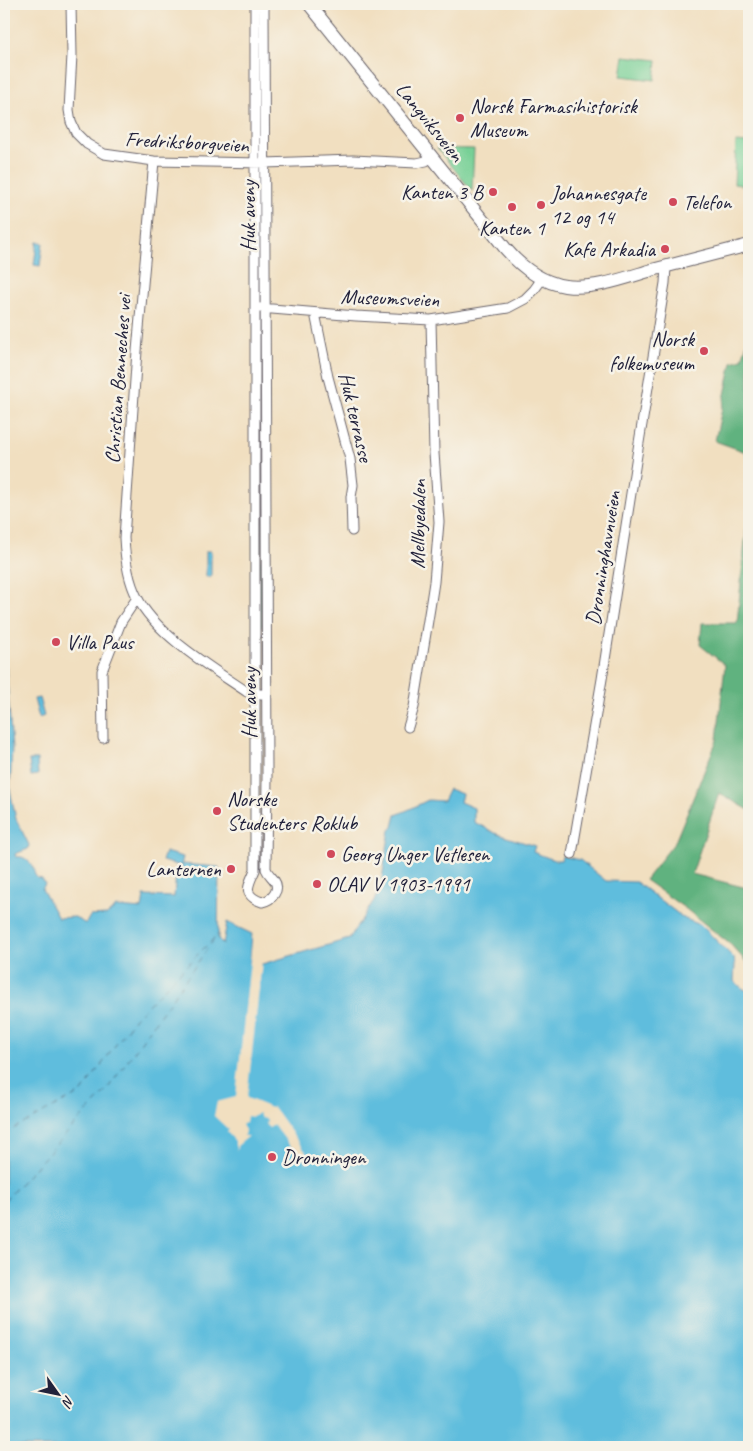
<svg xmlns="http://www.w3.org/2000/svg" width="753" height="1451" font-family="Caveat,sans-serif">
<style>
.green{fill:#77d096;stroke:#4c7968}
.forest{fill:#61b27f;stroke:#426a5d}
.water{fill:#5fbddd;stroke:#40708c}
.pier{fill:#f1dfc0}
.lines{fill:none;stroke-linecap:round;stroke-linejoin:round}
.ferry{stroke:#375874;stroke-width:1;stroke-dasharray:6 5;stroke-linecap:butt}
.street-casing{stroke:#6a646a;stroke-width:11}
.secondary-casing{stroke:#6a646a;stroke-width:14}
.street{stroke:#fff;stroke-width:9}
.secondary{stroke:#fff;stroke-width:12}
.poi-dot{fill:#d1495b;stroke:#f7f3e8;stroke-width:2}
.labels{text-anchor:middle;stroke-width:5;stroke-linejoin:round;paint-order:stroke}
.poi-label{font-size:21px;fill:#22223b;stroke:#f7f3e8;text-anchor:start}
.street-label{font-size:21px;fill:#22223b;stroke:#f7f3e8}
</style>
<rect width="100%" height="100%" fill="#f7f3e8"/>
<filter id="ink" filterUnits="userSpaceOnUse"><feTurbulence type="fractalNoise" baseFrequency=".02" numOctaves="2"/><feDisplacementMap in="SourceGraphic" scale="10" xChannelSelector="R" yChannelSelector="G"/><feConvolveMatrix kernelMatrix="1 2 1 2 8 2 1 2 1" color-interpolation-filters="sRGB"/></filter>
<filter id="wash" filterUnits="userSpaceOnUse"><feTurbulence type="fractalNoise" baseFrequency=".0096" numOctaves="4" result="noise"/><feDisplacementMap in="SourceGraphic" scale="20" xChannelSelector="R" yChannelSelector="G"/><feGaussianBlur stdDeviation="1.12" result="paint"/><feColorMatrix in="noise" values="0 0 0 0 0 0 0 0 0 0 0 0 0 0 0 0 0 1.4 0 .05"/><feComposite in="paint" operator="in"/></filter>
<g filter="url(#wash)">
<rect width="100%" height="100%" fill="#f1dfc0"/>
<path class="green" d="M624,56L657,60L655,80L621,76Z
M736,142L749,143V186L734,184Z
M437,148L474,149L472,191Z
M259,175H261V298H259Z
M260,428L262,430V484L260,486L259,485V429Z
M260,493L262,494V551L260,552L259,551V494Z
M261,560L262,561V625L261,627L259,626V561Z
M261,633L262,634L261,684L259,683V635Z"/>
<path class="forest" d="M749,337V483L746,452L715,441L732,362L742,359Z
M749,501V810L719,793L692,874L747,888L748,876L749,877V965L731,945L686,909L645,880L675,842L717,740L725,665L700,645L702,623H737Z"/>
<path class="water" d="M37,242L43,243L40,266L34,265Z
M206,551H211V576L206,577Z
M4,660L6,667L12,748L10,790L16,819L29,845L28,849L15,854L16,857C26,855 31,864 35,871L34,873L37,878L42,879L45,884L42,889L58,918L75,917L84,923H86L90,916L107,915L116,907L142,909L144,896L174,897L176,872L182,873V864L219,867L218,939L223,944L227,922L252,934L250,963L262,964L349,939L380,891L390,830L393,827L396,815L410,809L428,800L443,801L449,789L462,794L460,802L474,808V822L497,834L535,846L533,852L554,860H561L562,856L580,860L606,881L636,882L685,919L701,925L734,958L735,965L734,981C739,985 742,989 748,991L749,995V1447H4Z
M39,698L44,716L39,718L34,699Z
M29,760H37L38,775L31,776Z
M165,852L183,857L181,866L162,861Z"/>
<path class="pier" d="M253,932L255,934L252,961H262L247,1098L271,1108L273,1107L311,1159L306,1163L296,1149L294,1151L274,1125L269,1128L266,1125L267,1119L261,1118L258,1113L253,1117L247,1116L246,1122L242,1125L245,1130L244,1136H249L237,1146V1151L235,1145V1141L227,1132L229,1130L214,1116L217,1102L236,1097Z"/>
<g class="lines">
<path class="ferry" d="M4,1134L82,1092L135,1018L214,938
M4,1201L106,1091L218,934"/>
</g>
</g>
<g filter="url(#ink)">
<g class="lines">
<defs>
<path id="street" d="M71,4L72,55L69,110L71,122L76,133L87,144L104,154L154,161L265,163L353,160L417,163L426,161L432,157
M255,4V870C249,884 241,895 262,902C272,900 281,890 274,880C271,876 268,874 266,869L267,776L264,4
M154,161L137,351L124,538C125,557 128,580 137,597C156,635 212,668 247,692L256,694H261
M260,308L356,316L431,320L508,308L525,299L534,290L542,279
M317,313L316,318L328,377L350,459L353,485L351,497L352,531
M408,727L414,707L430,608L434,582L439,522L434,453L431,320
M103,738L102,671L121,622L137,598
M572,854L602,679L637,455L665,283L666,267"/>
<path id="secondary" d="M309,4L505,248C521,267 540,282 565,286C594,290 625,278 652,270C684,262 717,253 749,245"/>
</defs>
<use href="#street" class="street-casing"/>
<use href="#secondary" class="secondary-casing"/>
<use href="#street" class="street"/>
<use href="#secondary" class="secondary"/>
</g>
</g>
<g class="poi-dot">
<circle cx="460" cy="118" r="5"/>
<circle cx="493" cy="192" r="5"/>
<circle cx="673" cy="202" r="5"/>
<circle cx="541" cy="205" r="5"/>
<circle cx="512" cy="207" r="5"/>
<circle cx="665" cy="249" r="5"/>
<circle cx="704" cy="351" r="5"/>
<circle cx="56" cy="642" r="5"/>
<circle cx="217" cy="811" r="5"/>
<circle cx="331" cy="854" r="5"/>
<circle cx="231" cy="869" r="5"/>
<circle cx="317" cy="884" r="5"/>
<circle cx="272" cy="1157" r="5"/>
</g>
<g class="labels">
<g class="poi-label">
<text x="470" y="113">Norsk Farmasihistorisk<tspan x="470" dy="24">Museum</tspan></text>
<text x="483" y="199" text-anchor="end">Kanten 3 B</text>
<text x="551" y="200">Johannesgate<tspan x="551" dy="24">12 og 14</tspan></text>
<text x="683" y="209">Telefon</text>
<text x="512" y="235" text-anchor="middle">Kanten 1</text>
<text x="655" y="256" text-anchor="end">Kafe Arkadia</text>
<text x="694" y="346" text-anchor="end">Norsk<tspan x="694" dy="24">folkemuseum</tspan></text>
<text x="66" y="649">Villa Paus</text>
<text x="227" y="806">Norske<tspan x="227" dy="24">Studenters Roklub</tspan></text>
<text x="341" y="861">Georg Unger Vetlesen</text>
<text x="221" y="876" text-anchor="end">Lanternen</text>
<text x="327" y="891">OLAV V 1903-1991</text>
<text x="282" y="1164">Dronningen</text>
</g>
<g class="street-label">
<text transform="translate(430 122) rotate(51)" y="7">Langviksveien</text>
<text transform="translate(187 142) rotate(3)" y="7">Fredriksborgveien</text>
<text transform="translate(248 216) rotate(-90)" y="7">Huk aveny</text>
<text transform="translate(390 298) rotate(2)" y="7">Museumsveien</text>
<text transform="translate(118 379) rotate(-86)" y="7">Christian Benneches vei</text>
<text transform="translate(356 417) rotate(77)" y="7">Huk terrasse</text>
<text transform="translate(418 524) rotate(-89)" y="7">Mellbyedalen</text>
<text transform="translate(603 558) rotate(-81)" y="7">Dronninghavnveien</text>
<text transform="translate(249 703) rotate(-90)" y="7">Huk aveny</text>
</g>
</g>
<rect width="753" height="1451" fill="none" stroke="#f7f3e8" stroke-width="20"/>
<g transform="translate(58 1394) rotate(123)" stroke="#f7f3e8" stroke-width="4" paint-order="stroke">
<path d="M0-4L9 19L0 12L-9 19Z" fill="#22223b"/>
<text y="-8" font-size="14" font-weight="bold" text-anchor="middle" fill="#22223b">N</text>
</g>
</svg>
